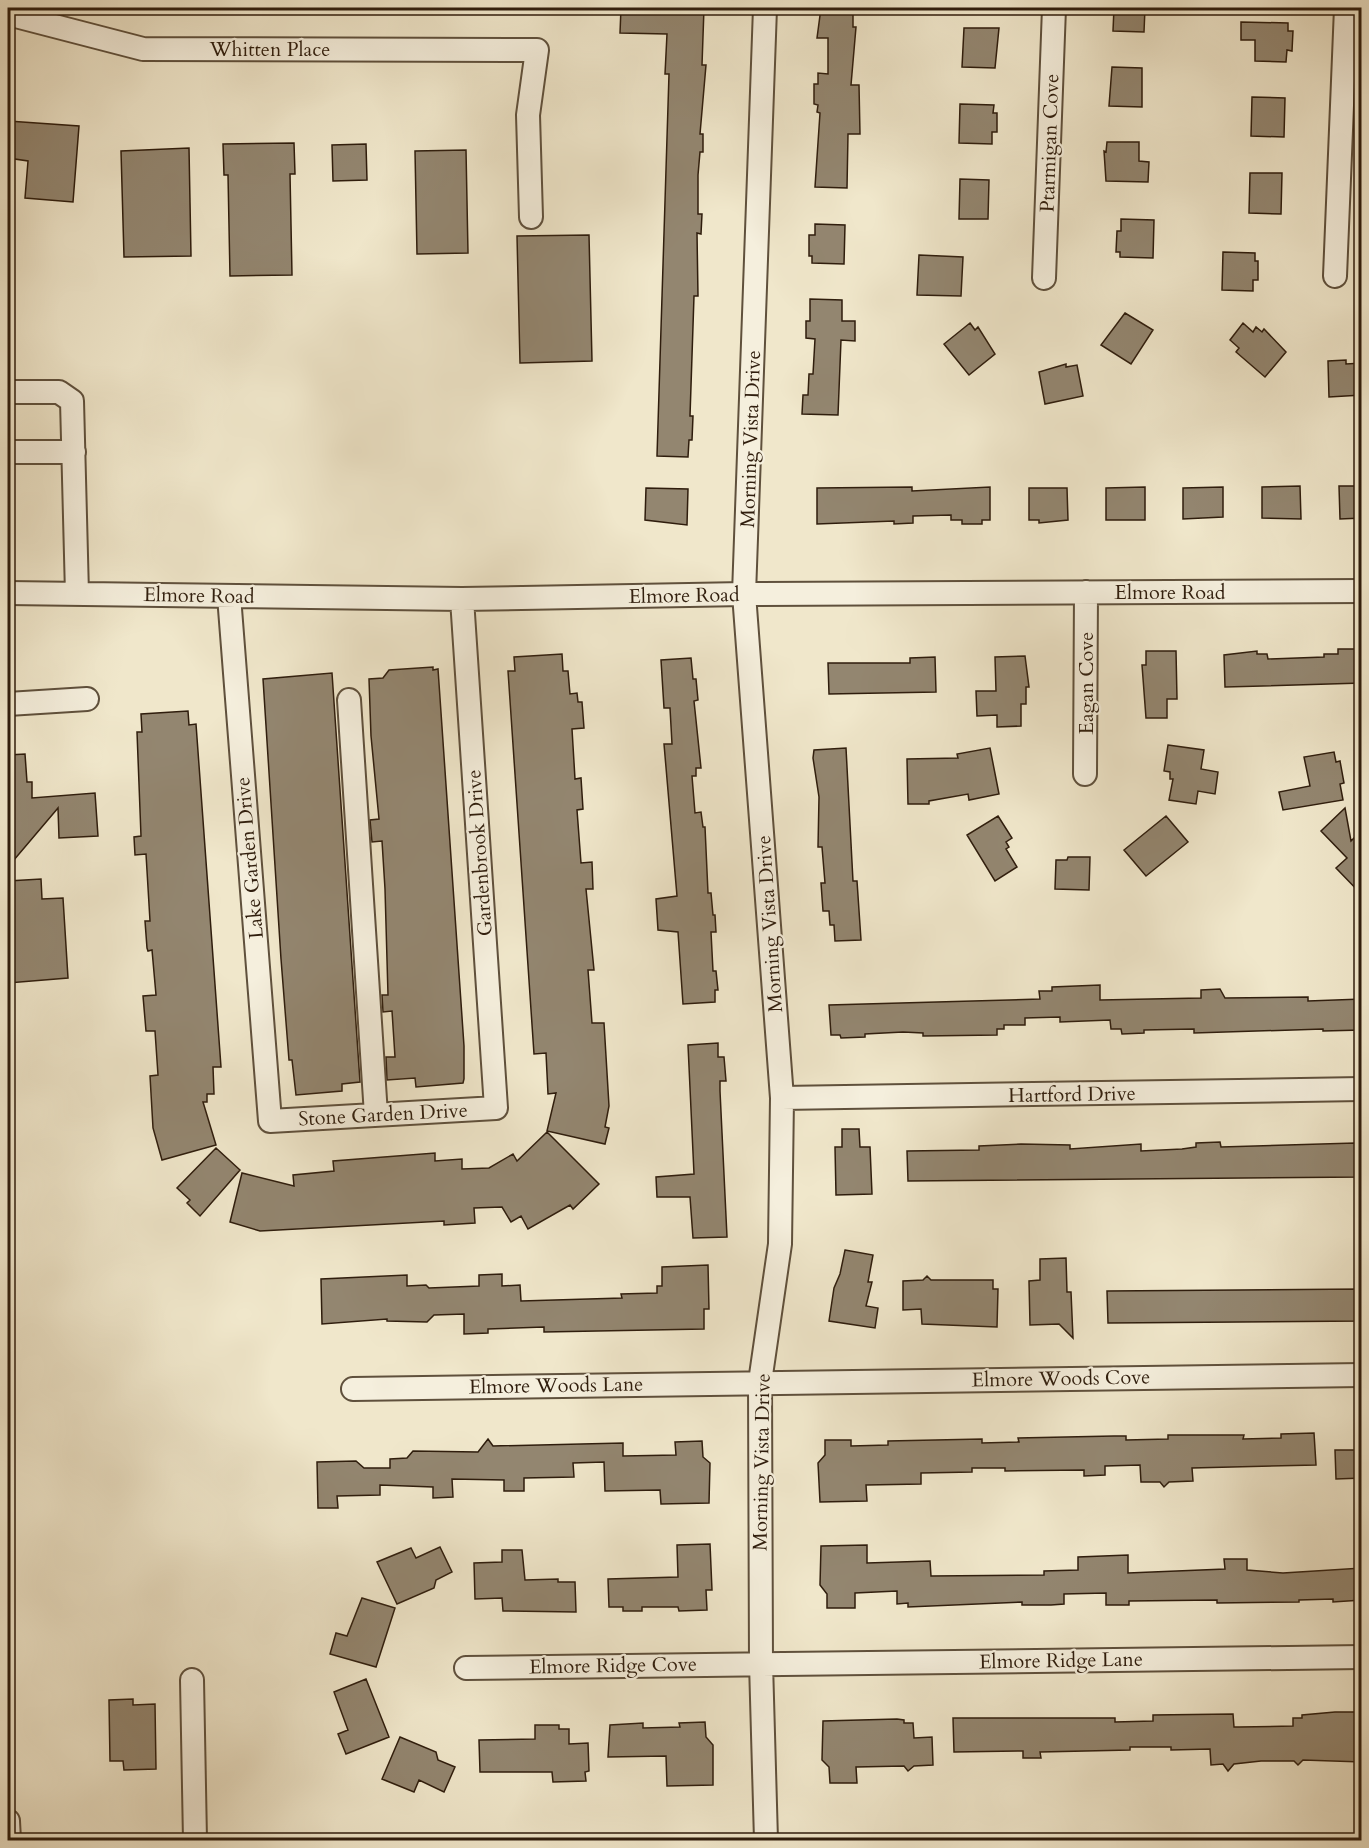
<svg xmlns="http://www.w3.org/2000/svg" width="1369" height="1848" font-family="Cardo,serif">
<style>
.building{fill:#938670;stroke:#2f1d0d;stroke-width:1.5}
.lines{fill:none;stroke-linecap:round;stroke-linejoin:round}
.minor-casing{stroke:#5f503c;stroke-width:26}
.minor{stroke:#f5efdd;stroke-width:22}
.labels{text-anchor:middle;stroke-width:4.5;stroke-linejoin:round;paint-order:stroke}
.street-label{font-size:20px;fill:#2f1d0d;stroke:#f5efdd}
</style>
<rect width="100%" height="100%" fill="#f0e7cb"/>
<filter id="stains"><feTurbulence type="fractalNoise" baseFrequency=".00333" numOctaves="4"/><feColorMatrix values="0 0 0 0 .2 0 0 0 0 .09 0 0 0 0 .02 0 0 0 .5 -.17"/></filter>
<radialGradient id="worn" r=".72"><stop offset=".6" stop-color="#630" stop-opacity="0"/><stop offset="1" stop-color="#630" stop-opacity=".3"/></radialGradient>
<path class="building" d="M621,8H704L702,65H706L700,134H703V152H700L698,175V214H702L701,234L697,233L698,296H694L690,416H693L692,440H689L688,457L657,456L669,74H665L667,34L620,33Z
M821,8H853V27H856L851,85H859L860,134H848L847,188L815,187L820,113L817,112L818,105L814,104V84H818V73L828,74V38H817Z
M1114,8H1145L1144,32L1113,31Z
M1241,22L1288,23V31H1293L1292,51L1287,50L1286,62L1255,61V40H1241Z
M964,28H999L995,68L962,67Z
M1112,67L1142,68V107L1109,106Z
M1252,97L1285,98L1284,137L1251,136Z
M960,104L994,105L993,113H997V132H992V144L959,143Z
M8,121L79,126L73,202L25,198L28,161L8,158Z
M1107,142H1139V161L1149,162L1148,182L1106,181L1104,151L1106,152Z
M294,143L295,174H290L292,275L230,276L228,175H224L223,144Z
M366,144L367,180L333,181L332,145Z
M189,148L191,256L124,257L121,151Z
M466,150L468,253L417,254L415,151Z
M1250,173H1282L1281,214L1249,213Z
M960,179L989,180L988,219H959Z
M1121,219L1154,220L1153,258L1120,257V252H1116L1117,231H1121Z
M815,224L845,225L844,264L812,263V256H809V235H815Z
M589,235L592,361L520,363L517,236Z
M1223,252L1255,253V261H1258V280H1253V291L1222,290Z
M919,255L963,257L961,296L917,295Z
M810,299L842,300V321H855V341L841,340L838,415L802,414L803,395H808L809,374H813L815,339L806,338V321H810Z
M1125,313L1153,330L1131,364L1101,345Z
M970,323L975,330L978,327L995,354L969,375L944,344Z
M1243,323L1253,332L1256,327L1262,332L1264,329L1286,352L1265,377L1236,352L1239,348L1230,340Z
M1346,360V364L1362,363V395L1329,397L1328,361Z
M1066,364V367L1077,365L1083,396L1045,404L1039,372Z
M1300,486L1301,519L1262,518V487Z
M1339,486H1362V518L1340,519Z
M912,487V491L990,487V520H982V524H962V520H951V515L913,516V523L894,524V521L817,524V488Z
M1145,487V520H1106V488Z
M1223,487V517L1183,519V488Z
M646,488L688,489L687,525L645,520Z
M1029,488H1067L1068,520L1039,523V520H1029Z
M1338,649H1360L1362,683L1225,687L1224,655L1257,651V654H1267L1268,659L1324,657V654H1338Z
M1146,651H1176L1177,699H1167V718H1146L1142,665H1146Z
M562,654L563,671H568L570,694L577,693L578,702H582L584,728L572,729L575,779L581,778L583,809L577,810L581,863L592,862L593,889H586L594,970H588L592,1023H604L609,1106L605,1127L609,1128L605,1144L547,1131L556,1093L548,1094L546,1053L534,1054L508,671H515L514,657Z
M1025,656L1029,687H1026V704H1021V726L997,727V715L977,716L976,691H996L995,657Z
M935,657L936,692L829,694L828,663H910V658Z
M691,658L693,679H696L698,700L694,701L701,768H696V776H692L695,813L701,812L703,827H705L708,893H711L713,915H715L716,932H711L713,971H716L718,990H715V1002L683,1004L678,932L658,930L656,899L677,896L664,744H672L670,708H664L661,660Z
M433,667V670L438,669L464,1046V1079L463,1083L416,1087L415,1078L387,1080L386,1057H395L392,1011L383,1012L382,995H388L385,889L382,841L372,842L370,820L379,819L371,736L369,679L383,678L389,670Z
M332,673L360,1082L342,1084V1091L296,1095L292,1060H289L281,959L263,679Z
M188,711L189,725L196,724L221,1067H213L214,1094H207V1102H203L216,1145L162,1160L153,1128L150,1076L158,1075L155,1031H146L143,996L156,995L152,950L148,951L147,948L145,921H150L146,854L135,855L134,837L141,836L137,732H142L141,714Z
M1168,745L1204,750L1201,769L1218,772L1215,794L1198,791L1196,804L1169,800L1173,779H1170V772L1164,771Z
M846,748L853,881H857L861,940L835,941L834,925H830L829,911H823L821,883H825L822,847H818L819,797L813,758L814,750Z
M990,748L999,794L969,800L968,794L929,801V804H908L907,759L958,758L957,754Z
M1334,752L1336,762L1340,761L1344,783L1340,784L1343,800L1283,810L1279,792L1310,786L1304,757Z
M25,754L27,782H32V798L95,793L98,836L59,838L58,808L8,867V755Z
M1345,808L1351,841L1362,830V895L1336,868L1347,858L1321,831Z
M998,816L1012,838L1006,842L1009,847L1006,849L1017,867L995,881L967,835Z
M1166,816L1188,842L1146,876L1124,850Z
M1068,857H1090L1089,890L1055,889L1056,860H1067Z
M41,879L42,899L63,898L68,978L8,983V881Z
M1100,985V1000L1201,998V990L1220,989L1225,998L1308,997V1001L1362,999V1030L1323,1031V1029L1194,1033V1029L1144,1030V1033L1122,1034L1121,1029H1111L1110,1020L1060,1022V1017L1025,1018V1025H1004V1029H997V1035L923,1036V1033L903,1032L865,1034V1037L841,1038L840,1035H831L829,1005L1040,999L1039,991H1052V987Z
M718,1043V1057H724L726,1081H720V1091L727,1237L693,1238L690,1197H657L656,1177L694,1174L688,1045Z
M842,1129H859L860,1147H870L872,1194L836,1195L835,1147H842Z
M547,1132L599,1184L573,1209L570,1205L528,1229L521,1216L511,1222L502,1207L474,1208L475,1223L444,1225V1221L260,1231L230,1222L242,1173L294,1186L293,1175L334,1171L333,1161L435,1153V1161L462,1159V1169L489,1168L513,1154L517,1161Z
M1220,1142L1221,1147L1355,1143L1356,1148H1362V1177L908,1181L907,1151L979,1150V1146L1021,1144L1070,1145V1149L1141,1144V1151L1182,1149L1196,1147V1143Z
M216,1148L240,1170L200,1216L187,1203L190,1200L177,1188Z
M845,1250L873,1255L868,1282H872L866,1306L878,1308L875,1328L829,1321L834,1288L840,1274Z
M1066,1258L1067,1292H1071L1073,1338L1059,1324L1030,1325L1029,1281L1040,1280V1259Z
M708,1265L709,1309H704V1329L544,1332V1327L488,1329V1333L464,1334V1314L434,1315L427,1322L387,1321V1319L322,1324L321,1279L407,1275V1286L426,1285L429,1288L479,1286V1275L502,1274V1286L520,1285L521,1301L622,1298L621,1294L657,1293V1286H662V1267Z
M927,1276L931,1280H993V1289H998L997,1327L922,1324L921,1309L903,1310V1281L923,1280Z
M1362,1289V1321L1108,1323L1107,1291Z
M1314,1433L1316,1465L1192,1468L1193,1481L1169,1482L1164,1487L1160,1482H1141L1140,1465L1105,1466V1475L1084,1476V1470L1005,1471V1468H972V1472L921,1473V1484L866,1485L867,1501L820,1502L818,1463L825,1455V1440H851V1446L888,1445V1441L982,1439V1443L1019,1442L1018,1438L1114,1436H1126V1440L1168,1439V1435H1244L1243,1439L1281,1438V1434Z
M488,1439L493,1446L623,1443V1456L676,1455L675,1442L702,1441L703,1457L710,1463L709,1503L661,1504L660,1490L605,1491L604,1462L573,1463L574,1477L524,1478V1491H504V1480L452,1479L453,1497L433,1498V1487L380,1485V1495L337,1496L338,1508H318L317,1462L356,1461L364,1468H390V1459L407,1458L413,1451L478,1452Z
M1335,1450H1362V1478L1336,1479Z
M710,1544L712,1590H706L707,1610L679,1611L678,1607H642V1611H623V1607H609L608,1579L678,1577L677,1545Z
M867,1545V1563L930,1561L931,1576L1044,1575V1571L1078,1570V1557L1128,1555V1573L1225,1569L1224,1559H1247V1570L1283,1573L1362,1568V1600L1333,1602V1599L1299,1600V1602L1217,1603V1600L1129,1601V1605H1106V1593L1064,1594V1604L1051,1605H1022V1602L908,1607V1603L897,1604V1591L855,1593V1608H827V1594L820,1585L821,1546Z
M440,1547L452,1572L436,1580L434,1588L397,1604L377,1562L411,1548L416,1558Z
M502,1550H522L525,1580L558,1579V1582H575L576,1612L503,1611L502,1598L475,1599L474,1563L502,1562Z
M362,1598L395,1608L376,1667L330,1654L336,1633L347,1636Z
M366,1679L389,1737L346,1754L338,1734L348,1730L334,1692Z
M133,1699V1705L155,1704L156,1769L124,1770L123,1761H110L109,1700Z
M1335,1712H1358L1359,1726H1362V1762L1303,1760L1298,1765L1294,1761H1261L1234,1764L1228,1771L1223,1764L1211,1765L1210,1749L1171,1750V1747H1130V1750L1040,1752L1041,1758H1023V1751L954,1752L953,1718H1115V1722L1153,1721V1715L1233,1714L1234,1727H1239L1293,1726V1718H1302V1715Z
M897,1719L904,1720V1723H913L914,1738L932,1737L933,1765L914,1766L908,1771L904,1766L856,1767L857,1783H830L829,1767L822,1760L823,1721Z
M705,1722L706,1737L713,1745V1785L667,1786L666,1756L608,1757L610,1725L643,1723V1728L680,1727L679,1723Z
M535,1725H559V1729H569V1744L588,1743L589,1771L585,1772L586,1781L553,1782L552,1772H480L479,1740L535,1739Z
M400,1737L436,1752L438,1760L455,1767L444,1792L419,1780L414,1792L382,1779Z"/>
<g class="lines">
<defs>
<path id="minor" d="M765,8L744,594L782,1098L780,1244L760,1382L761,1663L766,1840
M8,14L143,49L537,50L528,115L531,217
M1335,276L1346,8
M1044,278L1054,8
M8,392H59L72,401L77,594
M8,452H74
M8,593L462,599L744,594L1362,591
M229,596L270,1121L496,1108L462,599
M349,700L376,1115
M8,704L87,699
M1085,774L1086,592
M782,1098L1362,1089
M353,1389L1362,1375
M466,1668L1362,1657
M192,1680L195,1840
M8,1821L9,1840"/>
</defs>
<use href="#minor" class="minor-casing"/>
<use href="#minor" class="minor"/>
</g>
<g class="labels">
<g class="street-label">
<text x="270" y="56">Whitten Place</text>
<text transform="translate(1049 143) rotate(-88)" y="7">Ptarmigan Cove</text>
<text transform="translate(750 439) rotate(-88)" y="7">Morning Vista Drive</text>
<text x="1170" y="599">Elmore Road</text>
<text transform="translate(199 595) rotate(1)" y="7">Elmore Road</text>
<text transform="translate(684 595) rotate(-1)" y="7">Elmore Road</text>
<text transform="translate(1086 683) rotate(-90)" y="7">Eagan Cove</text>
<text transform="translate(479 853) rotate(-94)" y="7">Gardenbrook Drive</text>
<text transform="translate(249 858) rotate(-95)" y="7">Lake Garden Drive</text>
<text transform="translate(769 924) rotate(-94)" y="7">Morning Vista Drive</text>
<text transform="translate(1072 1094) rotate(-1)" y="7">Hartford Drive</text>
<text transform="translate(383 1114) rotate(-3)" y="7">Stone Garden Drive</text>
<text transform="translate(1061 1378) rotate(-1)" y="7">Elmore Woods Cove</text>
<text transform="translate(556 1385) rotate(-1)" y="7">Elmore Woods Lane</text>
<text transform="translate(761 1462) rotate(-89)" y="7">Morning Vista Drive</text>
<text transform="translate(1061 1660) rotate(-1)" y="7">Elmore Ridge Lane</text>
<text transform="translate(613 1665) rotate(-1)" y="7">Elmore Ridge Cove</text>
</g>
</g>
<rect width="1369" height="1848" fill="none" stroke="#f0e7cb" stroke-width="30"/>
<rect x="9" y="9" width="1351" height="1830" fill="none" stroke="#2f1d0d" stroke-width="3"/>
<rect x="15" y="15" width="1339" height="1818" fill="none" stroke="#2f1d0d" stroke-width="1.5"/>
<rect width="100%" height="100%" filter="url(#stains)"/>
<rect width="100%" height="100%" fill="url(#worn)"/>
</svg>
